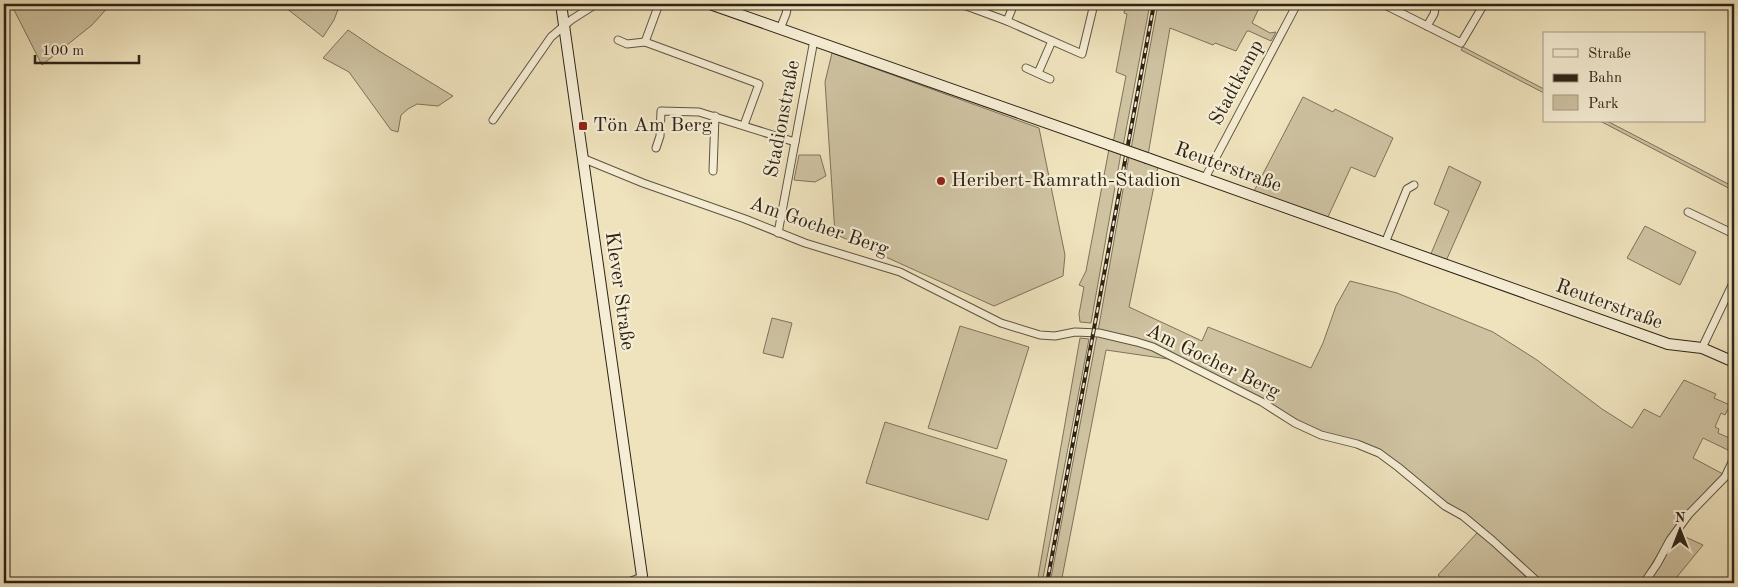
<svg xmlns="http://www.w3.org/2000/svg" width="1738" height="587" font-family="'Old Standard TT',serif">
  <rect width="100%" height="100%" fill="#efe3bd"/>
  <filter id="stains"><feTurbulence type="fractalNoise" baseFrequency=".004" numOctaves="4"/><feColorMatrix values="0 0 0 0 .2 0 0 0 0 .09 0 0 0 0 .02 0 0 0 .5 -.17"/></filter>
  <radialGradient id="worn" r=".72"><stop offset=".6" stop-color="#630" stop-opacity="0"/><stop offset="1" stop-color="#630" stop-opacity=".3"/></radialGradient>
  <g fill="#cec2a1" stroke="#7e725c">
    <polygon points="11,4 111,4 92,25 42,65"/>
    <polygon points="281,4 340,4 334,20 323,37"/>
    <polygon points="1126,4 1150,4 1123,146 1113,143 1126,76 1116,72 1127,14 1124,13"/>
    <polygon points="1158,4 1261,4 1252,23 1270,33 1276,32 1271,41 1249,31 1247,31 1236,51 1215,43 1213,45 1170,28 1148,155 1131,149"/>
    <polygon points="348,30 379,51 453,96 438,106 417,104 408,109 401,115 398,132 391,130 349,72 323,58"/>
    <polygon points="1463,47 1544,89 1544,93 1461,50"/>
    <polygon points="832,53 1039,128 1065,255 1063,276 994,306 835,234 825,82"/>
    <polygon points="1303,97 1333,112 1335,109 1393,138 1375,177 1351,167 1327,219 1253,193"/>
    <polygon points="1600,121 1607,121 1734,187 1734,191"/>
    <polygon points="1109,149 1121,153 1091,323 1080,322 1079,314 1084,287 1079,285 1086,271"/>
    <polygon points="799,155 820,155 826,176 815,182 794,180"/>
    <polygon points="1129,156 1158,167 1129,307 1202,341 1208,327 1311,368 1323,343 1336,306 1350,281 1397,293 1493,332 1537,360 1602,409 1632,428 1644,409 1660,417 1684,380 1716,394 1714,398 1730,405 1725,415 1721,413 1715,427 1719,429 1718,433 1734,440 1734,453 1703,438 1693,458 1723,474 1671,533 1640,583 1542,583 1484,529 1452,507 1379,451 1321,434 1148,343 1098,331"/>
    <polygon points="1449,166 1481,182 1446,261 1430,256 1449,211 1434,204"/>
    <polygon points="1645,226 1696,252 1680,285 1627,258"/>
    <polygon points="772,318 792,323 783,358 763,353"/>
    <polygon points="960,326 1029,347 997,449 928,428"/>
    <polygon points="1097,335 1147,346 1209,376 1168,359 1106,350 1061,583 1050,583"/>
    <polygon points="1080,338 1089,339 1042,583 1037,583"/>
    <polygon points="885,422 1007,460 988,520 866,483"/>
    <polygon points="1477,533 1492,544 1527,578 1522,583 1448,583 1438,575"/>
    <polygon points="1679,534 1703,545 1672,583 1648,583"/>
  </g>
  <g fill="none" stroke-linecap="round" stroke-linejoin="round">
    <g stroke="#5e5340" stroke-width="9">
      <g id="street">
        <polyline points="659,4 645,42 759,84 744,125"/>
        <polyline points="961,4 1007,21 1082,54 1094,4"/>
        <polyline points="1383,4 1461,43 1484,4"/>
        <polyline points="1007,21 1014,4"/>
        <polyline points="1427,26 1434,14 1436,4"/>
        <polyline points="780,29 786,14 788,4"/>
        <polyline points="618,40 627,44 645,42"/>
        <polyline points="1026,68 1050,79"/>
        <polyline points="1038,73 1052,41"/>
        <polyline points="493,120 551,37 571,20 596,4"/>
        <polyline points="656,148 660,136 661,111 699,112 795,142"/>
        <polyline points="582,158 643,183 745,219 805,243 900,272 1001,323 1040,335 1055,336 1075,332 1099,333 1137,342 1153,347 1262,402 1295,423 1321,435 1357,444 1379,453 1398,467 1445,506 1463,516 1493,541 1539,583"/>
        <polyline points="713,171 715,116"/>
        <polyline points="1205,178 1297,4"/>
        <polyline points="1688,212 1734,234"/>
        <polyline points="778,233 814,40"/>
        <polyline points="1385,243 1407,189 1414,185"/>
        <polyline points="1702,348 1734,281"/>
        <polyline points="626,583 642,577"/>
        <polyline points="1644,583 1657,564 1670,540 1689,514 1725,477 1734,458"/>
      </g>
    </g>
    <g stroke="#2e2316" stroke-width="12">
      <g id="secondary">
        <polyline points="561,4 643,583"/>
        <polyline points="710,4 1110,145"/>
        <polyline points="1147,158 1668,344 1702,348 1734,362"/>
      </g>
    </g>
    <use href="#street" stroke="#f5edd4" stroke-width="7"/>
    <use href="#secondary" stroke="#f5edd4" stroke-width="10"/>
    <g stroke="#2e2316" stroke-width="4">
      <polyline id="rail" points="1047,583 1154,4"/>
    </g>
    <use href="#rail" stroke="#f5edd4" stroke-width="2" stroke-dasharray="5.5" stroke-linecap="butt"/>
    <g stroke="#2e2316" stroke-width="12" stroke-linecap="butt">
      <polyline id="secondary-bridge" points="1110,145 1147,158"/>
    </g>
    <use href="#secondary-bridge" stroke="#f5edd4" stroke-width="10"/>
  </g>
  <g fill="#8f2418" stroke="#f5edd4" stroke-width="2">
    <rect x="578" y="121" width="10" height="10" rx="2.5"/>
    <circle cx="941" cy="181" r="5"/>
  </g>
  <g text-anchor="middle" dominant-baseline="central" stroke-width="4.5" stroke-linejoin="round" paint-order="stroke">
    <g font-size="20" fill="#2e2316" stroke="#f5edd4">
      <text transform="translate(1237 83) rotate(-62)">Stadtkamp</text>
      <text transform="translate(783 119) rotate(-79)">Stadionstraße</text>
      <text transform="translate(1228 168) rotate(20)">Reuterstraße</text>
      <text transform="translate(819 227) rotate(19)">Am Gocher Berg</text>
      <text transform="translate(619 291) rotate(82)">Klever Straße</text>
      <text transform="translate(1609 305) rotate(20)">Reuterstraße</text>
      <text transform="translate(1213 362) rotate(26)">Am Gocher Berg</text>
    </g>
    <g font-size="20" fill="#2e2316" stroke="#f5edd4" text-anchor="start">
      <text x="593" y="126">Tön Am Berg</text>
      <text x="951" y="181">Heribert-Ramrath-Stadion</text>
    </g>
  </g>
  <rect width="1738" height="587" fill="none" stroke="#efe3bd" stroke-width="20"/>
  <rect x="5" y="5" width="1728" height="577" fill="none" stroke="#2e2316" stroke-width="2.5"/>
  <rect x="10" y="10" width="1718" height="567" fill="none" stroke="#2e2316"/>
  <rect x="1543" y="32" width="162" height="90" fill="#f5edd4" stroke="#a59c88"/>
  <rect x="1553" y="49" width="25" height="8" fill="#f5edd4" stroke="#a59c88"/>
  <text x="1588" y="58" font-size="15" fill="#2e2316">Straße</text>
  <rect x="1553" y="74" width="25" height="8" fill="#2e2316" stroke="#a59c88"/>
  <text x="1588" y="82" font-size="15" fill="#2e2316">Bahn</text>
  <rect x="1553" y="95" width="25" height="15" fill="#cec2a1" stroke="#a59c88"/>
  <text x="1588" y="108" font-size="15" fill="#2e2316">Park</text>
  <g transform="translate(1680 530)" stroke="#f5edd4" stroke-width="4" paint-order="stroke">
  <path d="M0-4L9 19L0 12L-9 19Z" fill="#2e2316"/>
  <text y="-8" font-size="14" font-weight="bold" text-anchor="middle" fill="#2e2316">N</text>
  </g>
  <path d="M35 55v8h104v-8" fill="none" stroke="#2e2316" stroke-width="2.5"/>
  <text x="42" y="55" font-size="15" fill="#2e2316" stroke="#f5edd4" stroke-width="4" paint-order="stroke">100 m</text>
  <rect width="100%" height="100%" filter="url(#stains)"/>
  <rect width="100%" height="100%" fill="url(#worn)"/>
</svg>
